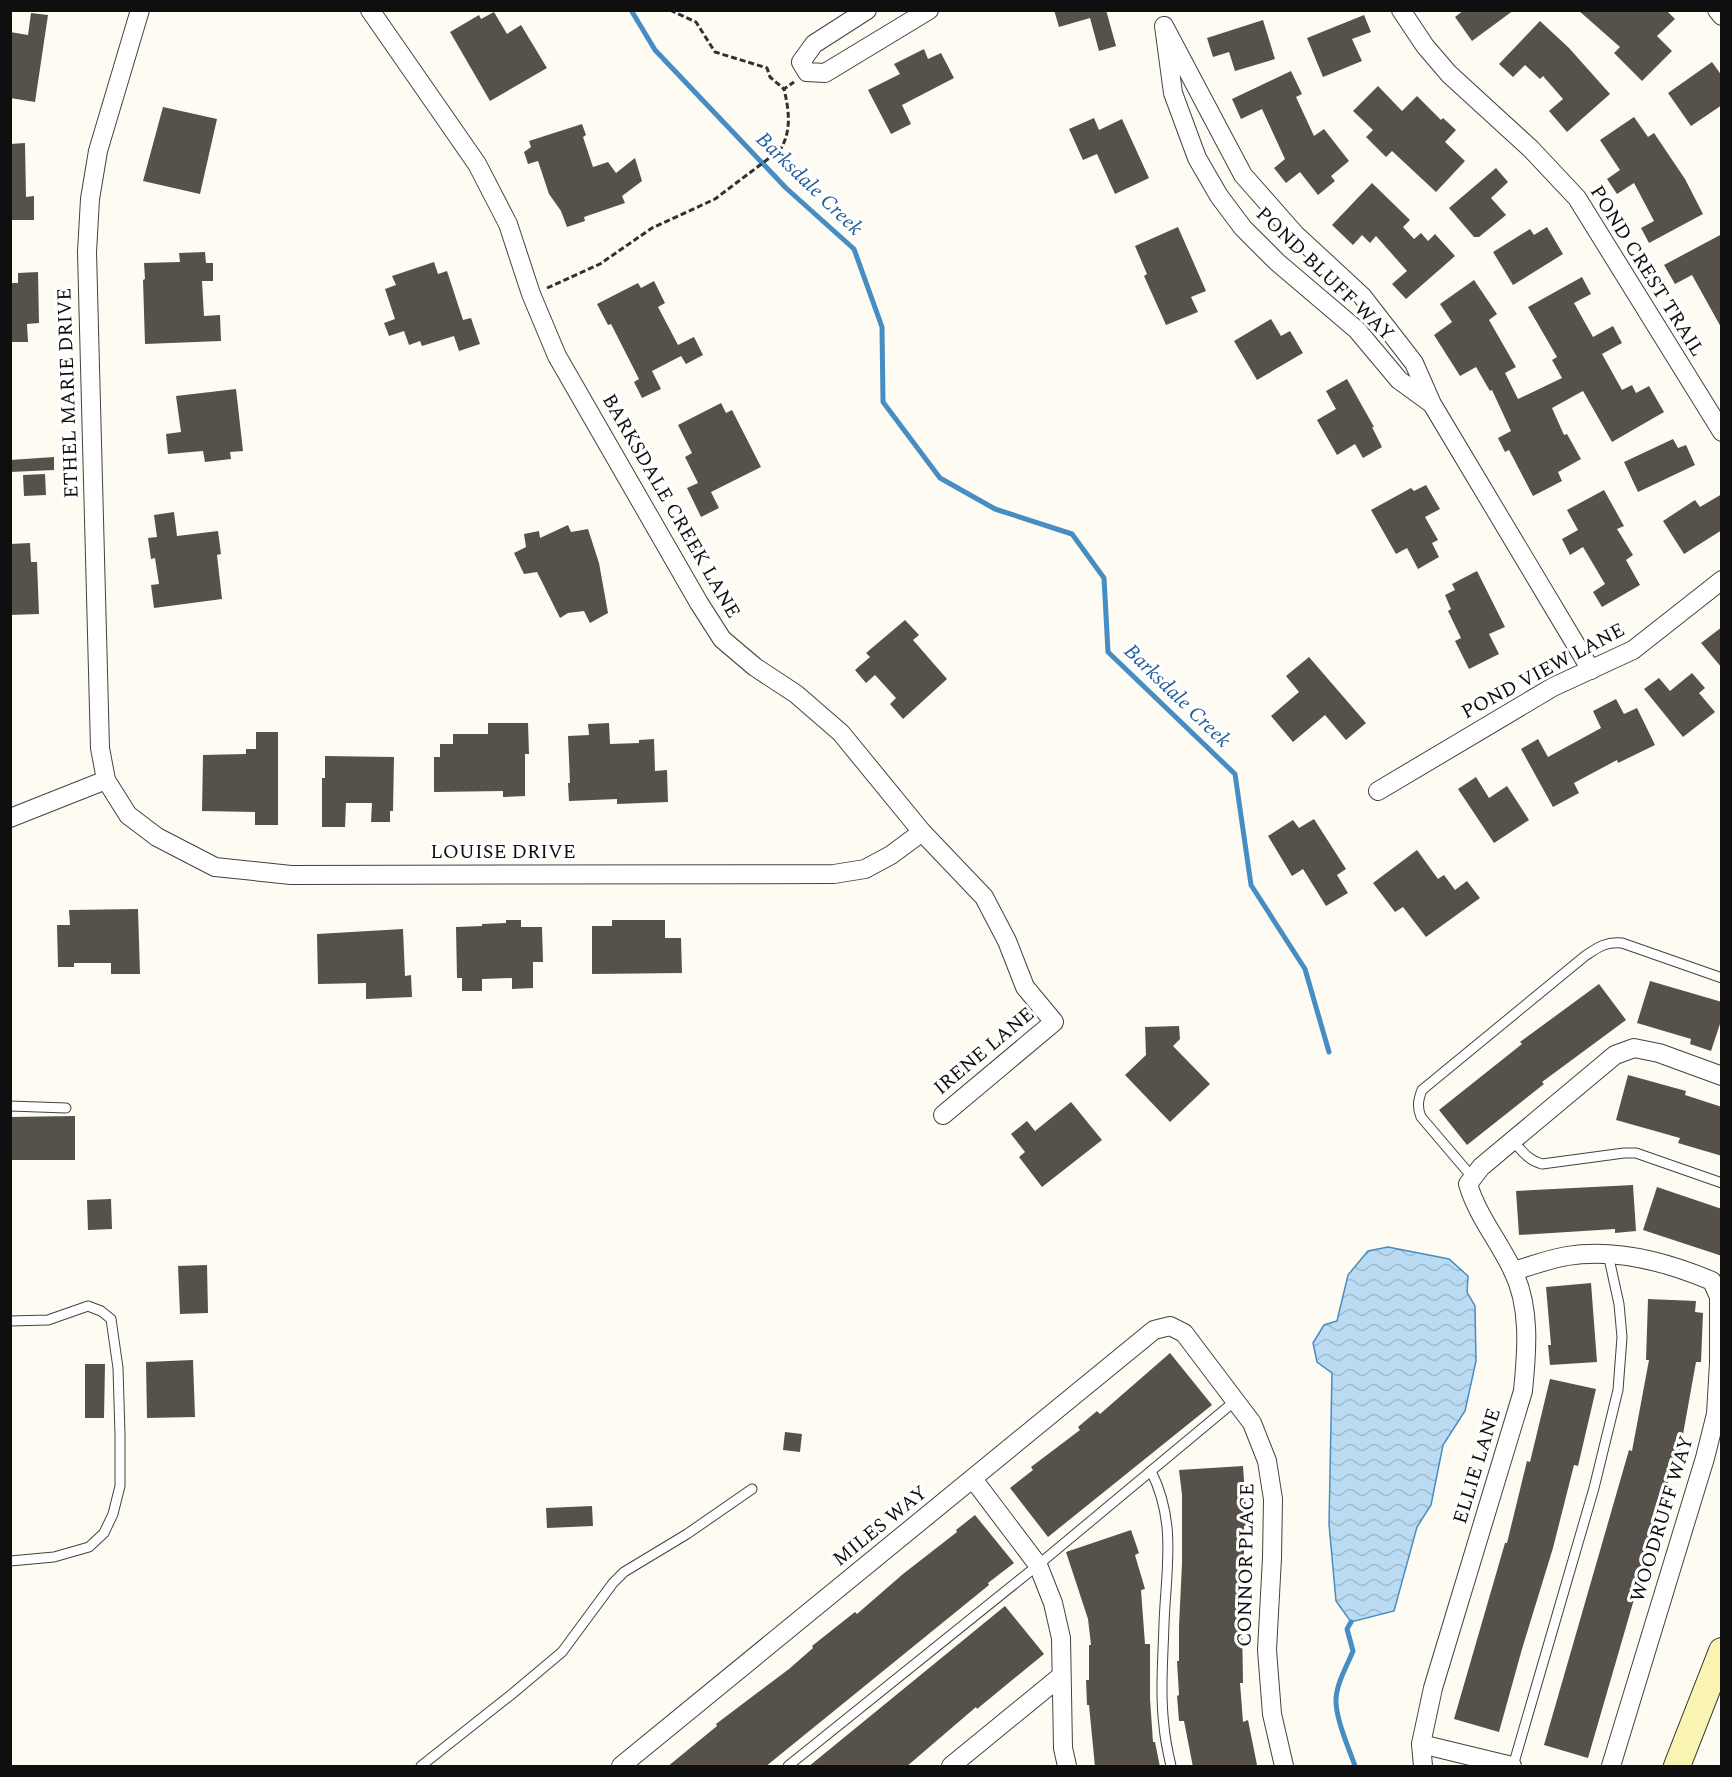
<svg xmlns="http://www.w3.org/2000/svg" width="1732" height="1777" font-family="Spectral,serif">
  <defs>
    <pattern id="water-waves" width="16" height="10" patternUnits="userSpaceOnUse" patternTransform="scale(1.5)"><rect width="16" height="10" fill="#badbf2"/><path d="M0 5q4-4 8 0t8 0" fill="none" stroke="#9fbbce"/></pattern>
  </defs>
  <rect width="100%" height="100%" fill="#fefcf2"/>
  <polygon fill="url(#water-waves)" stroke="#468dc4" stroke-width="1.5" points="1388,1247 1449,1259 1468,1276 1467,1292 1475,1306 1476,1361 1465,1411 1443,1445 1431,1505 1417,1527 1394,1611 1351,1622 1336,1601 1329,1524 1332,1373 1317,1362 1313,1343 1324,1325 1337,1321 1348,1275 1368,1251"/>
  <g fill="none" stroke-linecap="round" stroke-linejoin="round">
    <g stroke="#468dc4" stroke-width="5">
      <polyline points="631,10 655,50 786,188 854,249 882,327 883,402 940,478 995,509 1072,534 1104,578 1108,652 1235,774 1251,885 1305,969 1329,1052"/>
      <path d="M1351 1622 1347 1629 1353 1651C1347 1666 1337 1682 1336 1699 1335 1717 1349 1749 1355 1766"/>
    </g>
  </g>
  <g fill="#57514c">
    <polygon points="1054,10 1106,10 1116,46 1099,51 1090,18 1059,27"/>
    <polygon points="1464,10 1514,10 1472,41 1455,17"/>
    <polygon points="1578,10 1666,10 1675,19 1657,36 1672,51 1642,81 1614,53 1620,47"/>
    <polygon points="494,12 507,34 521,25 547,68 490,101 450,32 479,15 481,19"/>
    <polygon points="31,13 48,15 35,102 10,98 10,32 28,35"/>
    <polygon points="1364,15 1371,32 1352,39 1362,61 1323,77 1307,38"/>
    <polygon points="1263,20 1275,59 1235,71 1229,52 1213,57 1207,38"/>
    <polygon points="1540,21 1569,48 1610,94 1567,132 1549,111 1563,99 1543,76 1540,79 1525,65 1513,77 1499,64"/>
    <polygon points="924,49 928,59 941,53 954,78 902,105 911,124 891,134 868,90 900,74 894,64"/>
    <polygon points="1712,62 1722,76 1722,105 1691,126 1668,93"/>
    <polygon points="1291,71 1302,94 1296,97 1314,136 1324,129 1349,161 1331,176 1335,181 1318,195 1300,172 1286,183 1274,168 1285,159 1262,109 1241,119 1232,99"/>
    <polygon points="1378,86 1402,111 1417,96 1441,120 1443,118 1456,130 1445,142 1465,161 1436,192 1392,151 1386,157 1366,137 1373,130 1353,111"/>
    <polygon points="163,107 217,119 200,194 143,181"/>
    <polygon points="1634,117 1648,137 1654,133 1685,179 1703,214 1649,243 1641,228 1654,221 1634,183 1617,194 1607,179 1620,170 1600,140"/>
    <polygon points="1094,118 1099,130 1122,119 1149,178 1115,194 1097,154 1083,160 1069,129"/>
    <polygon points="582,124 586,135 583,137 593,167 608,162 616,173 635,158 642,181 622,196 625,203 584,217 585,221 567,227 561,211 549,194 538,161 528,164 524,152 531,147 529,141"/>
    <polygon points="25,143 26,197 34,196 34,220 10,220 10,144"/>
    <polygon points="1496,168 1508,182 1491,198 1506,215 1479,237 1474,237 1449,208"/>
    <polygon points="1372,183 1410,220 1403,227 1414,239 1421,233 1428,241 1435,234 1455,256 1406,299 1392,284 1407,271 1376,236 1370,243 1362,235 1353,245 1332,225"/>
    <polygon points="1178,227 1206,291 1191,297 1198,312 1166,325 1144,276 1147,274 1135,246"/>
    <polygon points="1547,227 1563,254 1513,285 1493,252 1530,229 1534,235"/>
    <polygon points="1722,234 1722,329 1692,275 1675,284 1664,265"/>
    <polygon points="205,252 206,263 213,263 213,281 202,281 204,316 220,315 221,341 145,344 143,280 145,279 144,263 180,262 179,253"/>
    <polygon points="434,262 438,274 447,271 463,320 471,318 480,344 459,351 454,336 422,346 420,341 409,345 404,331 389,336 384,323 395,319 385,289 396,285 392,276"/>
    <polygon points="38,272 39,323 27,324 28,342 10,342 10,283 18,283 18,273"/>
    <polygon points="1582,277 1591,294 1574,303 1593,337 1613,326 1622,343 1602,354 1622,390 1632,385 1636,393 1649,386 1664,412 1612,442 1583,391 1552,408 1564,435 1567,434 1581,459 1558,472 1562,481 1533,496 1509,450 1505,452 1498,438 1511,431 1492,390 1490,391 1476,367 1460,376 1434,335 1452,322 1440,304 1474,280 1497,314 1489,320 1516,367 1505,373 1518,399 1562,378 1552,360 1557,357 1528,307"/>
    <polygon points="654,281 665,303 658,307 678,345 694,337 703,355 686,364 681,356 652,371 661,389 642,398 634,382 639,379 611,324 608,325 597,304 638,283 641,288"/>
    <polygon points="1271,319 1281,336 1290,331 1303,353 1257,380 1234,341"/>
    <polygon points="1347,379 1374,427 1372,427 1382,447 1363,458 1355,444 1337,455 1317,420 1336,409 1326,391"/>
    <polygon points="236,389 243,451 230,452 231,459 205,462 203,451 168,454 166,434 181,432 176,396"/>
    <polygon points="721,403 726,413 732,410 761,467 711,492 719,508 701,517 687,488 698,483 685,457 692,453 678,425"/>
    <polygon points="1673,439 1678,448 1686,445 1695,465 1638,492 1624,462"/>
    <polygon points="54,457 54,470 10,472 10,460"/>
    <polygon points="45,474 46,495 24,496 23,475"/>
    <polygon points="1426,485 1440,509 1425,517 1438,540 1432,543 1439,557 1418,569 1407,548 1396,554 1371,510 1411,488 1414,491"/>
    <polygon points="1604,490 1624,526 1617,529 1633,555 1626,560 1640,585 1602,607 1593,592 1605,584 1583,547 1570,555 1562,539 1578,530 1567,510"/>
    <polygon points="1722,494 1722,530 1684,554 1663,521 1695,500 1700,507"/>
    <polygon points="174,512 177,536 218,531 221,554 217,555 222,599 154,608 151,585 159,584 155,558 151,559 148,538 157,537 154,515"/>
    <polygon points="568,525 571,532 588,529 599,563 608,613 590,623 584,611 568,613 560,618 537,572 524,574 514,553 526,547 524,534 539,531 540,538"/>
    <polygon points="30,543 31,562 37,562 39,614 10,615 10,544"/>
    <polygon points="1477,571 1505,627 1489,634 1499,654 1469,669 1455,641 1461,638 1448,611 1451,609 1445,595 1455,590 1452,584"/>
    <polygon points="905,620 919,635 913,640 947,679 903,719 890,704 896,698 875,675 866,683 855,670 870,657 866,653"/>
    <polygon points="1722,627 1722,668 1701,643"/>
    <polygon points="1309,657 1366,723 1346,740 1325,715 1293,742 1271,716 1299,692 1286,676"/>
    <polygon points="1692,673 1705,688 1699,693 1715,712 1683,737 1644,689 1659,678 1670,691"/>
    <polygon points="1616,699 1624,714 1637,708 1655,745 1618,763 1617,760 1574,783 1579,793 1553,807 1521,749 1538,739 1548,757 1601,728 1593,711"/>
    <polygon points="488,723 528,723 529,754 525,754 525,796 503,797 503,791 434,792 434,757 440,757 440,744 453,744 453,734 488,734"/>
    <polygon points="609,723 610,744 639,743 639,740 654,739 655,771 667,770 668,802 617,804 617,799 569,801 568,783 570,783 568,736 589,735 588,724"/>
    <polygon points="256,732 278,732 278,825 255,825 255,812 202,811 203,755 246,754 246,749 256,749"/>
    <polygon points="325,756 394,757 393,811 390,811 390,822 371,822 372,803 346,803 345,827 322,827 322,778 325,778"/>
    <polygon points="1476,777 1489,798 1507,786 1529,820 1494,843 1458,789"/>
    <polygon points="1314,819 1346,869 1337,875 1348,893 1326,906 1303,869 1292,876 1268,836 1293,820 1299,828"/>
    <polygon points="1417,850 1438,879 1444,875 1455,890 1467,881 1480,898 1426,937 1403,907 1395,912 1373,883"/>
    <polygon points="138,909 140,974 111,974 111,963 74,963 74,967 58,967 57,925 70,925 69,910"/>
    <polygon points="506,920 521,920 521,927 542,927 543,962 533,962 533,988 512,989 512,978 482,979 482,991 462,991 462,978 457,978 456,927 482,926 482,924 506,923"/>
    <polygon points="612,920 665,920 665,938 681,938 682,973 592,974 592,926 612,926"/>
    <polygon points="403,929 405,976 411,975 412,997 366,999 366,983 318,984 317,934"/>
    <polygon points="1650,981 1722,1002 1722,1018 1711,1051 1690,1044 1691,1039 1637,1023"/>
    <polygon points="1599,984 1626,1020 1542,1082 1544,1084 1467,1145 1439,1110 1522,1044 1520,1042"/>
    <polygon points="1179,1026 1180,1039 1173,1046 1210,1084 1170,1122 1125,1075 1146,1055 1145,1027"/>
    <polygon points="1628,1075 1686,1091 1685,1095 1722,1107 1722,1156 1678,1143 1680,1138 1616,1120"/>
    <polygon points="1071,1102 1102,1140 1042,1187 1019,1157 1025,1152 1011,1134 1027,1121 1035,1131"/>
    <polygon points="75,1116 75,1160 10,1160 10,1117"/>
    <polygon points="1633,1185 1636,1231 1615,1233 1615,1229 1519,1235 1516,1191"/>
    <polygon points="1657,1187 1722,1209 1722,1256 1643,1230"/>
    <polygon points="111,1199 112,1229 88,1230 87,1200"/>
    <polygon points="207,1265 208,1313 180,1314 178,1266"/>
    <polygon points="1591,1283 1597,1362 1550,1365 1548,1345 1551,1345 1546,1287"/>
    <polygon points="1648,1299 1696,1301 1695,1312 1703,1313 1701,1362 1696,1362 1680,1451 1677,1451 1588,1758 1544,1745 1629,1450 1632,1451 1649,1360 1646,1360"/>
    <polygon points="1170,1353 1212,1405 1048,1537 1010,1488 1033,1470 1031,1467 1080,1430 1078,1427 1097,1411 1100,1414"/>
    <polygon points="193,1360 195,1417 147,1418 146,1362"/>
    <polygon points="85,1364 105,1364 104,1418 85,1418"/>
    <polygon points="1550,1379 1596,1389 1578,1466 1574,1465 1553,1548 1522,1649 1499,1732 1454,1719 1505,1543 1507,1543 1527,1461 1530,1462"/>
    <polygon points="785,1432 802,1434 800,1452 783,1450"/>
    <polygon points="1243,1466 1247,1525 1244,1526 1244,1558 1241,1558 1243,1683 1240,1683 1243,1722 1248,1720 1257,1765 1249,1767 1193,1767 1184,1721 1179,1721 1177,1696 1179,1695 1177,1661 1179,1661 1179,1626 1182,1563 1182,1495 1179,1470"/>
    <polygon points="592,1506 593,1526 547,1528 546,1508"/>
    <polygon points="975,1515 1014,1563 988,1583 989,1585 765,1767 667,1767 717,1726 716,1724 789,1669 813,1648 812,1646 855,1612 857,1614 903,1574 957,1532 956,1530"/>
    <polygon points="1131,1530 1139,1553 1135,1555 1145,1589 1141,1590 1145,1644 1150,1644 1150,1699 1153,1742 1155,1742 1160,1767 1095,1767 1089,1705 1087,1705 1086,1680 1089,1680 1089,1645 1091,1645 1088,1619 1066,1552"/>
    <polygon points="1005,1606 1044,1654 977,1709 976,1707 906,1767 808,1767"/>
  </g>
  <g fill="none" stroke-linecap="round" stroke-linejoin="round">
    <g stroke="#424242" stroke-width="11">
      <g id="service">
        <polyline points="10,1106 66,1108"/>
        <path d="M1513 1141C1522 1151 1529 1161 1542 1164L1624 1153H1636L1722 1183"/>
        <path d="M1473 1178 1421 1117C1417 1107 1418 1100 1422 1090L1585 956C1597 948 1606 941 1622 943L1722 978"/>
        <polyline points="10,1321 48,1320 88,1306 101,1311 111,1319 118,1368 120,1435 120,1486 113,1514 104,1533 89,1547 54,1557 10,1561"/>
        <path d="M1151 1471C1177 1523 1166 1569 1164 1624 1163 1658 1160 1693 1164 1726 1165 1739 1168 1753 1171 1766"/>
        <polyline points="421,1766 512,1694 562,1652 613,1583 624,1572 687,1534 752,1489"/>
        <polyline points="788,1766 1038,1565 1235,1401"/>
        <polyline points="1513,1766 1594,1488 1618,1390 1622,1337 1619,1304 1608,1254"/>
      </g>
    </g>
    <g stroke="#424242" stroke-width="20">
      <g id="minor">
        <polyline points="140,10 98,151 90,199 87,252 100,748 106,780 128,815 157,837 215,867 291,875 834,874 865,869 891,855 922,832"/>
        <polyline points="370,10 477,164 508,224 531,294 557,356 699,603 722,639 755,667 796,694 841,733 922,832 984,897 1007,941 1025,987 1054,1022 943,1115"/>
        <polyline points="867,10 814,44 801,62 807,72 825,73 929,10"/>
        <polyline points="1401,10 1425,46 1449,74 1531,149 1577,198 1722,432"/>
        <polyline points="1717,10 1722,16"/>
        <polyline points="1432,404 1399,380 1357,330 1277,262 1243,228 1219,196 1197,158 1173,93 1164,26 1243,175 1295,234 1362,296 1414,363 1432,404 1591,670"/>
        <polyline points="1378,791 1553,687 1633,650 1722,580"/>
        <polyline points="10,818 106,780"/>
        <path d="M1513 1271C1531 1266 1549 1259 1567 1256 1616 1248 1667 1262 1712 1281L1719 1297V1363L1716 1414 1705 1458 1611 1766"/>
        <polyline points="973,1479 1038,1565 1053,1603 1061,1638 1063,1748 1067,1766"/>
        <polyline points="1421,1744 1512,1766"/>
        <polyline points="621,1766 1154,1330 1170,1326 1184,1333 1252,1423 1267,1461 1273,1499 1272,1558 1267,1650 1272,1714 1284,1766"/>
        <polyline points="951,1766 1061,1676"/>
        <path d="M1423 1766 1421 1744 1433 1688 1523 1391C1527 1351 1531 1306 1512 1269 1498 1240 1477 1215 1468 1184L1481 1167 1615 1055 1634 1048 1659 1053 1722 1076"/>
      </g>
    </g>
    <g stroke="#313131" stroke-width="28">
      <polyline id="secondary" points="1677,1766 1722,1651"/>
    </g>
    <g stroke="#313131" stroke-width="3" stroke-dasharray="6 3" stroke-linecap="butt">
      <polyline points="670,10 696,22 715,52 767,68 770,77 784,89"/>
      <path d="M547 288 600 264 652 228 715 199 780 150C792 131 789 110 784 89L794 82"/>
    </g>
    <use href="#service" stroke="#fff" stroke-width="9"/>
    <use href="#minor" stroke="#fff" stroke-width="18"/>
    <use href="#secondary" stroke="#f9f4b2" stroke-width="26"/>
  </g>
  <g text-anchor="middle" dominant-baseline="central" stroke-width="6" stroke-linejoin="round" paint-order="stroke">
    <g font-size="20" fill="#0f0f0f" stroke="#fff">
      <text transform="translate(1647 271) rotate(58)">POND CREST TRAIL</text>
      <text transform="translate(1325 274) rotate(44)">POND BLUFF WAY</text>
      <text transform="translate(68 393) rotate(-92)">ETHEL MARIE DRIVE</text>
      <text transform="translate(671 506) rotate(60)">BARKSDALE CREEK LANE</text>
      <text transform="translate(1543 671) rotate(-28)">POND VIEW LANE</text>
      <text x="503" y="852">LOUISE DRIVE</text>
      <text transform="translate(984 1051) rotate(-40)">IRENE LANE</text>
      <text transform="translate(1477 1466) rotate(-73)">ELLIE LANE</text>
      <text transform="translate(1662 1519) rotate(-73)">WOODRUFF WAY</text>
      <text transform="translate(880 1526) rotate(-39)">MILES WAY</text>
      <text transform="translate(1246 1565) rotate(-89)">CONNOR PLACE</text>
    </g>
    <g font-size="21" font-style="italic" fill="#216098" stroke="#fff">
      <text transform="translate(809 184) rotate(44)">Barksdale Creek</text>
      <text transform="translate(1177 696) rotate(44)">Barksdale Creek</text>
    </g>
  </g>
  <rect width="1732" height="1777" fill="none" stroke="#0f0f0f" stroke-width="24"/>
</svg>
